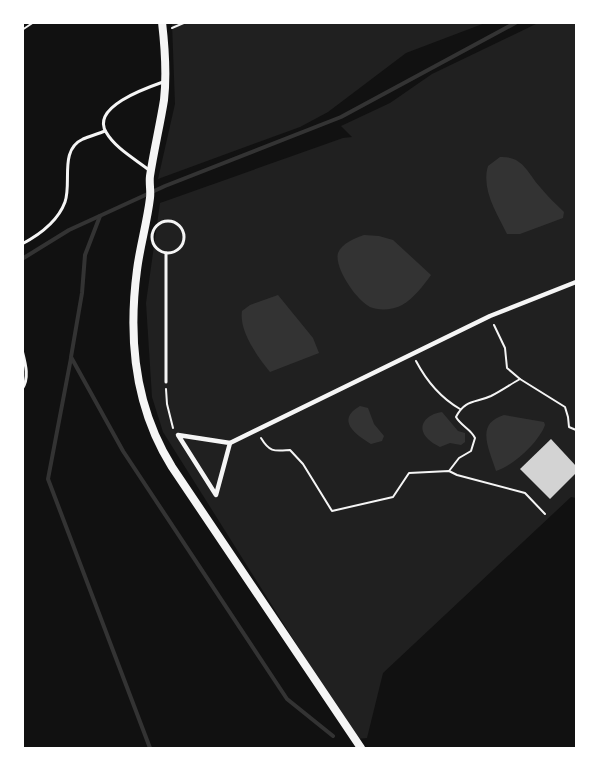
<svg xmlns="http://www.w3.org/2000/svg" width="599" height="771" font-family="'Archivo Narrow',sans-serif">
  <rect width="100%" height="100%" fill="#111"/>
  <g fill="#202020">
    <polygon points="172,23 485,23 406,53 328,112 300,127 158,179 175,104"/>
    <polygon points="538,23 576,23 576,498 571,497 383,673 367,738 356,739 163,432 152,397 146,303 160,203 343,138 352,137 341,126 390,103 432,74"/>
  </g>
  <g fill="#333">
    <path d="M500 157C523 156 527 172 540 187 547 196 556 204 564 212L563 218 520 234H507C497 213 481 190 488 166Z"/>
    <path d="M364 235 379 236 393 240 431 275C423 286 414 298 402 305 393 310 379 311 370 307 357 301 334 268 338 253 342 243 355 238 364 235Z"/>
    <path d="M278 295 313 338 319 353 270 372C258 357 239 332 242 311L250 305Z"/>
    <path d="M360 406 368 408 374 424 384 436 382 441 371 444C356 435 335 420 360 406Z"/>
    <path d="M442 412 458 431 465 433V442L461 445 450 443 440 447C436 445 431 442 428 439 415 426 427 414 442 412Z"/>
    <path d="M504 415 544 422 545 425C539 442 513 466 496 471 490 450 474 424 504 415Z"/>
  </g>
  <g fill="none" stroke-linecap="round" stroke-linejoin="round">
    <g stroke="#333" stroke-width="4">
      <polyline points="100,216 85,255 82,293 71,357 123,451 287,699 333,736"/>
      <polyline points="22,259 69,230 165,186 341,117 517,22"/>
      <polyline points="71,358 48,479 150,748"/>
    </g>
  </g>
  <polygon fill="#d3d3d3" points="551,439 576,466 576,473 550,499 520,469"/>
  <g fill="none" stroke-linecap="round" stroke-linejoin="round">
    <g stroke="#f5f5f5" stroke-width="2">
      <polyline points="172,28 186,22"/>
      <polyline points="22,30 34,22"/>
      <polyline points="494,325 505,348 507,368 520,379 565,407 568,417 569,427 576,430"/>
      <path d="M416 361C426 380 441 398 460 409"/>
      <polyline points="166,389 167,404 173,428"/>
      <path d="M261 438C270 453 275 451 290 450L303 464 332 511 393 497 409 473 449 471 457 475 525 493 545 514"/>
      <path d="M449 471 459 458 471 451 475 438C471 429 461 426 456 417 465 399 476 403 491 396 501 391 511 384 520 379"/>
    </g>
    <g stroke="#f5f5f5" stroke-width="3">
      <path d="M149 170C135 159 115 148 106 132 91 107 146 88 163 82"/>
      <circle cx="168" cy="237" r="16"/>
      <path d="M22 244C39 235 58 221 65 202 72 182 59 150 83 139 90 136 98 134 105 131"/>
      <path d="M22 350C25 362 30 378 22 389"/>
      <polyline points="166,382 166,253"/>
    </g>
    <g stroke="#f5f5f5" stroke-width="4.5">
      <polygon points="178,435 230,443 216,495"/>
      <polyline points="230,443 490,316 576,282"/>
    </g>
    <path stroke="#f5f5f5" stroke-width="8" d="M162 22C165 48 167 74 164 100 160 125 154 150 150 176 149 183 151 191 150 198 147 223 140 246 137 270 128 338 135 408 172 467L361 748"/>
  </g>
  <rect width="599" height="771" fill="none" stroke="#ffffff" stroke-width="48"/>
</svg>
